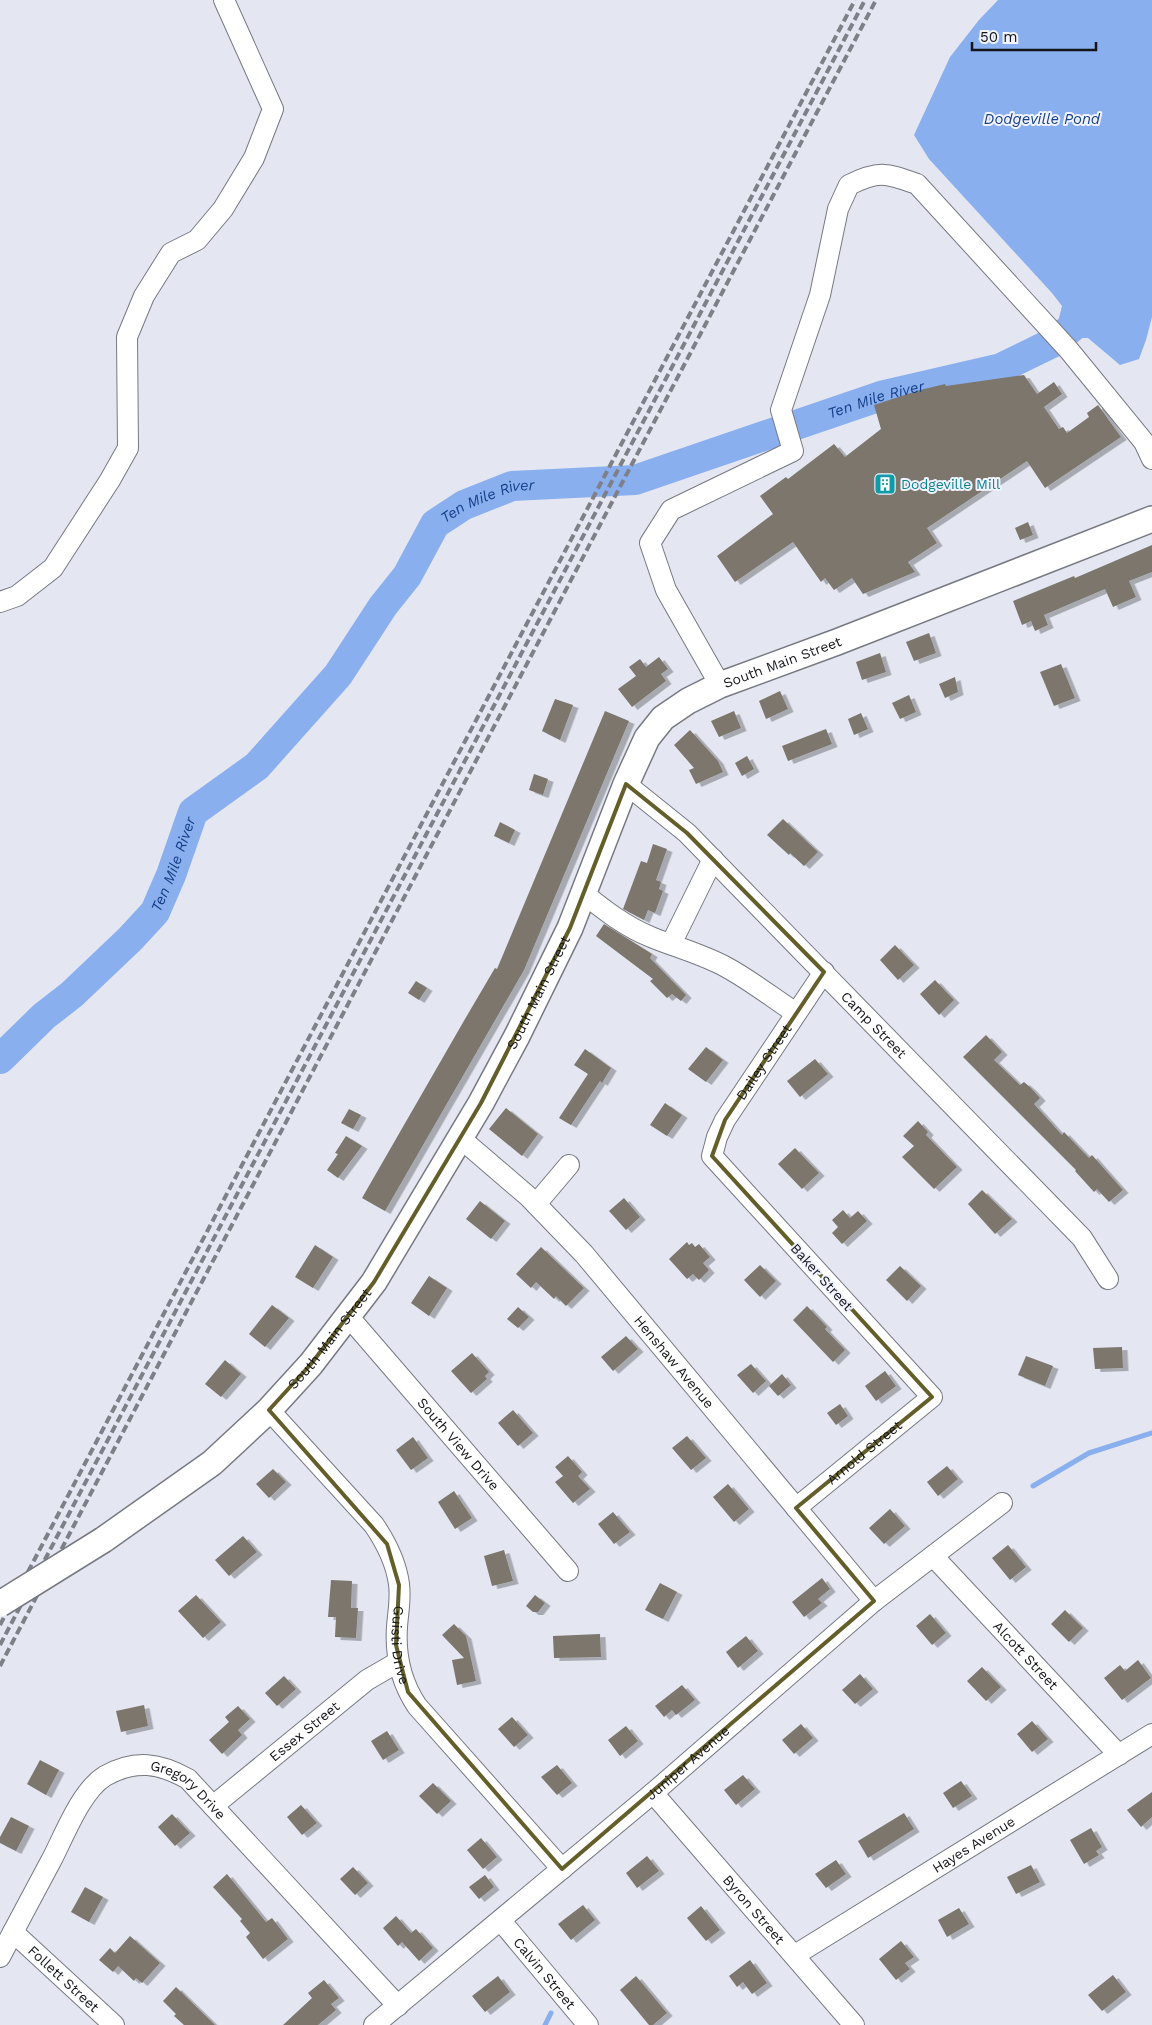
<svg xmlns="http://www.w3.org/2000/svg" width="1152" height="2025" font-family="'Work Sans',sans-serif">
  <defs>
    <filter id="shadow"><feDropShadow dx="5.5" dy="3" stdDeviation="0" flood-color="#0004"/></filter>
  </defs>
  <rect width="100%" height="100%" fill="#e4e6f1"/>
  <polygon fill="#89afee" points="998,0 1152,0 1152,317 1146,340 1139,359 1120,365 1088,338 1078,338 1059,350 1044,331 1058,322 1062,306 1052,293 929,159 914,135 950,57 979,20"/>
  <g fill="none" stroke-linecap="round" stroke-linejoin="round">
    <g stroke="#89afee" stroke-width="5">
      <polyline points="1033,1486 1089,1453 1152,1433"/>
      <polyline points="545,2025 551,2013"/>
    </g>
    <path stroke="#89afee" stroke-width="30" id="s1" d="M0 1059 44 1016 71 995 131 938 155 912 171 875 193 812 257 766 338 675 383 606 407 576 435 524 464 505 512 486 635 480 884 395 1001 368 1054 342 1082 319"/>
  </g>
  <g fill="#7b766d" filter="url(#shadow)">
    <polygon points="1024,375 1037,394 1054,382 1062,394 1044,407 1059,429 1063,427 1067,433 1089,417 1087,413 1098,405 1121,437 1045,488 1027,461 927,528 937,543 908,562 915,572 863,594 852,578 834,590 825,578 821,582 793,542 735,582 717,556 773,514 760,496 786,477 788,479 834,444 845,457 881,429 874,405 920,390 945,384 946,386"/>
    <polygon points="1028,522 1033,535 1020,540 1015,528"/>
    <polygon points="1152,545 1152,572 1129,581 1136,597 1113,607 1105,589 1044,615 1048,625 1035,631 1031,621 1022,625 1013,601 1074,576 1075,578"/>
    <polygon points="929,633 936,653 914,661 906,642"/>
    <polygon points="880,653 886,672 862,680 856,662"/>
    <polygon points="659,657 668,669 661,674 666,681 632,707 618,689 636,676 629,667 640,659 646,667"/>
    <polygon points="1061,664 1075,698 1054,706 1040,672"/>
    <polygon points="955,677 958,692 945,698 939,684"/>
    <polygon points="780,691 788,709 766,719 759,701"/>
    <polygon points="909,695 916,712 900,719 892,703"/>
    <polygon points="555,699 573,705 560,740 542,731"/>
    <polygon points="605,711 629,721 524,970 385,1211 362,1198 465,1019 495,968 497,969"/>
    <polygon points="734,711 741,728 719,737 711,721"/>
    <polygon points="861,713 868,729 854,735 848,719"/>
    <polygon points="826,729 832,744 788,761 782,746"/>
    <polygon points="690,730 718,761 723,772 696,784 689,770 694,768 674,745"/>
    <polygon points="747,756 754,769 742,776 735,763"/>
    <polygon points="534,774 548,779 543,795 529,790"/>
    <polygon points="783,819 818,852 804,866 790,853 789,855 767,835"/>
    <polygon points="500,822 515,830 509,843 494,836"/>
    <polygon points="653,844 667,849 656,880 661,882 659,889 663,891 655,913 648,910 644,920 623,909 641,861 647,863"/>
    <polygon points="604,924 652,954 650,958 686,995 681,1001 672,994 667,998 650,981 653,979 596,936"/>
    <polygon points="895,945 914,965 898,980 880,960"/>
    <polygon points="935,980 954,1000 939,1015 920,994"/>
    <polygon points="416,981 427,988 419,1000 408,993"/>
    <polygon points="986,1035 1002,1052 994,1060 1020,1085 1024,1082 1031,1088 1040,1098 1034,1104 1062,1135 1064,1132 1089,1158 1092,1155 1123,1190 1109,1202 1097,1189 1094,1192 1075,1171 1076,1170 963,1057"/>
    <polygon points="706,1047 723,1060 706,1082 688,1069"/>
    <polygon points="585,1049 611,1068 602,1083 600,1081 571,1125 559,1118 588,1074 574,1065"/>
    <polygon points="815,1059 828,1074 800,1097 787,1081"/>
    <polygon points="665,1103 682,1115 667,1136 650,1125"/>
    <polygon points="506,1108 538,1134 522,1156 489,1129"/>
    <polygon points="349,1109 361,1115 353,1129 341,1123"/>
    <polygon points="918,1121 928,1132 926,1135 957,1167 934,1189 902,1157 914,1146 903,1136"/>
    <polygon points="346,1136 362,1146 338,1178 327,1170 338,1154 335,1153"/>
    <polygon points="795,1148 819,1173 802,1189 778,1164"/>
    <polygon points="982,1190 1012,1219 995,1234 968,1204"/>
    <polygon points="624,1198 640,1217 626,1230 609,1211"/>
    <polygon points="480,1201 505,1221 491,1239 466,1219"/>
    <polygon points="843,1210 850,1218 858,1211 867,1221 842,1244 832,1233 838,1227 832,1220"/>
    <polygon points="687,1242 689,1245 692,1243 695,1247 699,1244 710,1257 703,1263 709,1270 699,1280 693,1274 687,1279 669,1259"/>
    <polygon points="315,1245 333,1257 313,1288 295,1277"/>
    <polygon points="541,1247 584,1288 566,1306 556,1296 554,1299 536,1282 531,1288 516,1274"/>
    <polygon points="760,1265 776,1281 760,1297 744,1280"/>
    <polygon points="900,1266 921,1286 907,1301 886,1280"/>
    <polygon points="429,1276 447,1288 429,1316 411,1303"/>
    <polygon points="272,1305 289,1318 265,1347 249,1334"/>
    <polygon points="807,1306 827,1327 825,1329 845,1350 833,1362 793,1320"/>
    <polygon points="518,1307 529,1317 518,1328 507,1319"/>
    <polygon points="626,1336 638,1349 613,1371 601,1357"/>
    <polygon points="1122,1347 1123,1368 1095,1369 1093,1348"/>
    <polygon points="472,1353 489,1372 485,1376 487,1379 471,1393 451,1371"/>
    <polygon points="1026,1356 1053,1366 1045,1386 1018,1375"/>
    <polygon points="225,1360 241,1374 221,1397 205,1384"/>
    <polygon points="751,1364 766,1381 753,1393 737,1375"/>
    <polygon points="885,1371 896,1386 876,1401 865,1386"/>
    <polygon points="782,1374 791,1385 778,1396 769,1386"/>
    <polygon points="840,1404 848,1416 836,1425 827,1413"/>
    <polygon points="513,1410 533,1433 518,1446 498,1423"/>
    <polygon points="687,1436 706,1458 691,1470 672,1448"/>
    <polygon points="413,1437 428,1458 411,1470 396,1450"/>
    <polygon points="568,1456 582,1472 578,1476 590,1489 573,1503 555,1482 563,1476 555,1467"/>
    <polygon points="947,1466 958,1479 938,1496 927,1482"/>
    <polygon points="273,1469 286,1482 269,1498 256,1484"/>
    <polygon points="728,1484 749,1509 734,1522 713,1497"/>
    <polygon points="454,1491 472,1518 455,1529 438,1502"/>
    <polygon points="890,1509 905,1526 884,1544 869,1528"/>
    <polygon points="613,1512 630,1532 614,1544 598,1524"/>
    <polygon points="243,1536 257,1552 229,1576 215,1560"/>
    <polygon points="1008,1545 1026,1567 1010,1580 992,1558"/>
    <polygon points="504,1550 513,1581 492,1586 484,1556"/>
    <polygon points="822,1578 830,1589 818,1599 822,1603 804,1617 792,1602"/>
    <polygon points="331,1580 352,1581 351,1608 358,1608 356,1638 335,1637 336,1617 328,1617"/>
    <polygon points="660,1583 677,1592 663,1619 645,1610"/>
    <polygon points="196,1595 221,1622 203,1638 178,1611"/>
    <polygon points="535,1595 545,1603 538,1612 533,1612 526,1606"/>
    <polygon points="1065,1610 1083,1628 1069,1642 1051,1624"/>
    <polygon points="930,1614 946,1633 932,1645 916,1626"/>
    <polygon points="454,1624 466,1636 476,1681 457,1685 452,1660 464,1658 442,1635"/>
    <polygon points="600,1634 601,1657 554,1658 553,1636"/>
    <polygon points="746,1636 758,1651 738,1668 726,1652"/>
    <polygon points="1138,1660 1151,1678 1122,1700 1104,1678 1120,1665 1125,1671"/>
    <polygon points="982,1667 1001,1687 986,1701 967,1681"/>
    <polygon points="860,1674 873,1689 855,1704 842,1690"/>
    <polygon points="284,1676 296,1689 277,1706 265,1693"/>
    <polygon points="682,1685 695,1700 676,1715 672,1710 664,1717 655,1706"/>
    <polygon points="144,1705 148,1726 121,1732 116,1711"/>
    <polygon points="238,1706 250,1719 238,1730 242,1735 222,1754 209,1740 229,1722 225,1717"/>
    <polygon points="512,1717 528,1735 514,1747 498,1729"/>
    <polygon points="1032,1721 1048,1739 1032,1752 1017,1734"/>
    <polygon points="801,1724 813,1738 794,1754 782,1740"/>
    <polygon points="626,1726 638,1741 620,1756 608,1740"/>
    <polygon points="387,1731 399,1750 383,1760 371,1741"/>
    <polygon points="40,1760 59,1770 46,1795 27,1784"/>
    <polygon points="557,1765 572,1783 557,1795 541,1777"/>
    <polygon points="743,1775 755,1789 736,1805 724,1790"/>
    <polygon points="961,1781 972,1796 953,1808 943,1793"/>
    <polygon points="433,1783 451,1801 437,1814 419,1796"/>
    <polygon points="1152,1792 1152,1817 1141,1827 1127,1810"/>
    <polygon points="301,1805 317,1823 302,1835 287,1817"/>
    <polygon points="904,1813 914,1829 868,1858 858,1841"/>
    <polygon points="172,1814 190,1833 175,1846 158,1827"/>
    <polygon points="11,1817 29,1826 16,1851 0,1843 0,1837"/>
    <polygon points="1091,1828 1102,1847 1096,1851 1099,1855 1084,1864 1070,1840"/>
    <polygon points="481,1838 497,1857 483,1869 467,1850"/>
    <polygon points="647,1856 659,1871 637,1888 626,1873"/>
    <polygon points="836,1860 846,1874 826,1888 815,1874"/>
    <polygon points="1031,1865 1040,1882 1016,1894 1007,1877"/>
    <polygon points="353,1867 368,1883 355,1895 340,1879"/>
    <polygon points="227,1874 266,1922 272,1918 288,1939 263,1959 246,1937 250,1933 240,1921 242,1919 213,1887"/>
    <polygon points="485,1875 494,1887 479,1899 469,1887"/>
    <polygon points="85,1887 103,1897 89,1922 71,1912"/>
    <polygon points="583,1905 595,1920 571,1940 558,1924"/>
    <polygon points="701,1906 720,1930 706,1941 687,1918"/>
    <polygon points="959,1908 969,1924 947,1937 938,1920"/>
    <polygon points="396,1916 411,1933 416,1929 433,1948 419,1961 402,1942 398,1946 383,1928"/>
    <polygon points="130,1936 160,1963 142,1983 136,1978 134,1981 118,1966 113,1972 99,1960 110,1948 115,1953"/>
    <polygon points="901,1941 914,1957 905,1963 910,1969 896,1980 879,1959"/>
    <polygon points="750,1960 767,1983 752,1994 743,1982 737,1987 729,1976"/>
    <polygon points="1113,1975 1126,1992 1102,2011 1088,1995"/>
    <polygon points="498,1976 510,1992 485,2012 472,1996"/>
    <polygon points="636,1976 667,2013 653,2025 649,2025 620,1990"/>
    <polygon points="324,1980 339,1998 331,2004 336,2010 318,2025 283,2025 312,1998 308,1993"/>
    <polygon points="176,1987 215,2025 184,2025 174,2016 176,2014 163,2001"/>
  </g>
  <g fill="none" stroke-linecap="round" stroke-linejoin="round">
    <g stroke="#777982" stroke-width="22">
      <g id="minor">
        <polyline points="0,602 17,596 53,568 110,480 128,448 127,337 144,296 171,253 197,240 223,209 254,158 273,109 224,0"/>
        <path d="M720 685 666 590 650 543 671 510 793 451 781 410 820 295 838 209 849 185C879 170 886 173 917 184L1068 349 1144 442 1152 459"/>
        <path id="s2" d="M626 784 687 833 1082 1238 1108 1279"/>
        <path d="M583 893C604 910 626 927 651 937 675 947 702 954 726 967 750 980 773 998 796 1013"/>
        <polyline points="671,944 713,859"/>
        <path id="s3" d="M459 1137 529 1197 584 1254 874 1601"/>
        <polyline points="536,1204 569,1165"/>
        <path id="s4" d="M348 1316 568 1571"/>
        <path id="s5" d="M269 1410 374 1525C387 1544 396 1562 399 1584 401 1599 398 1612 397 1627 395 1656 401 1682 417 1706L562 1869"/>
        <path id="s6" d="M796 1508 932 1397 712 1156 717 1137 725 1120 824 972"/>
        <path id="s7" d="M933 1556 1119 1755"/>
        <path id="s8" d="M653 1793 854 2025"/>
        <path id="s9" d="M213 1806 367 1680 398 1662"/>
        <path id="s10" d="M501 1921 588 2025"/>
        <path id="s11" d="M13 1932 114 2025"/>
        <path id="s12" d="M795 1955 1152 1734"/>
        <path id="s13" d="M0 1957C17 1924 35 1891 52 1859 65 1834 81 1791 105 1776 135 1759 160 1763 188 1779L398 2006"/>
        <path id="s14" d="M374 2025 653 1793 874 1601 1002 1503"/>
      </g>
    </g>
    <g stroke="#777982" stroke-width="28">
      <g id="major">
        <path id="s15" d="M103 1540 212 1463 269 1410 311 1364 374 1282 481 1103 517 1036 570 928 626 784 647 738 663 718 688 701 720 685 837 642 1152 519"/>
      </g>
    </g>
    <use href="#minor" stroke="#fff" stroke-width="20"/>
    <use href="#major" stroke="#fff" stroke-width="25"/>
    <g stroke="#7f8087" stroke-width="4" stroke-dasharray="8 4" stroke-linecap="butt">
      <polyline points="0,1625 855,0"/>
      <polyline points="0,1645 865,0"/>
      <polyline points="0,1666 876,0"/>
    </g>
    <g stroke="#777982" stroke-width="28" stroke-linecap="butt">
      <polyline id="major-bridge" points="0,1604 103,1540"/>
    </g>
    <use href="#major-bridge" stroke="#fff" stroke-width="25"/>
  </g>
  <path fill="none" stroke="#635e2a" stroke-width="4" stroke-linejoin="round" d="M626 784 687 833 824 972 725 1120 712 1156 932 1397 796 1508 874 1601 562 1869 408 1692 396 1645 399 1585 387 1544 269 1410 311 1364 374 1282 481 1103 570 928Z"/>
  <defs>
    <g id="building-square" transform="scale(1.125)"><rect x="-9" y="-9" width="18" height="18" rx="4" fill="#0f9aa8" stroke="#f1f4fe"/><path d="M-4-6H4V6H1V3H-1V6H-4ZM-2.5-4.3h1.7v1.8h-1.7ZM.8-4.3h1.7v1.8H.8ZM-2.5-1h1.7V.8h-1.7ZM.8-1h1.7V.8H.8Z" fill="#fff"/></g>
  </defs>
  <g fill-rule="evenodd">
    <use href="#building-square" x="885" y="484"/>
  </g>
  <g text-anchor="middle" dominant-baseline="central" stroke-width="4" stroke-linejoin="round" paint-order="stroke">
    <g font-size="14" fill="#0d838f" stroke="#f1f4fe" text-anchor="start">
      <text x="901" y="484">Dodgeville Mill</text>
    </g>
    <g font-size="14" fill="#141518" stroke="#f1f4fe">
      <text stroke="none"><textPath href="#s15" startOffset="1145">South Main Street</textPath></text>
      <text stroke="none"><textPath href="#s15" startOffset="710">South Main Street</textPath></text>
      <text stroke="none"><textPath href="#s2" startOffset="346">Camp Street</textPath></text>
      <text stroke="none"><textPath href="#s6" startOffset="610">Dailey Street</textPath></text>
      <text transform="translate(822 1277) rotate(48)">Baker Street</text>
      <text stroke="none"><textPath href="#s15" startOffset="305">South Main Street</textPath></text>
      <text stroke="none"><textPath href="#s3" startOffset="312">Henshaw Avenue</textPath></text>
      <text stroke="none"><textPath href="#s4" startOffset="169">South View Drive</textPath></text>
      <text stroke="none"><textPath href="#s6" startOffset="88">Arnold Street</textPath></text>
      <text stroke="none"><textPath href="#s5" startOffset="282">Guisti Drive</textPath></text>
      <text stroke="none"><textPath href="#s7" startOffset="136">Alcott Street</textPath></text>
      <text stroke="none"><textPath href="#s9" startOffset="118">Essex Street</textPath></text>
      <text stroke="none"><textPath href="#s14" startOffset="409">Juniper Avenue</textPath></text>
      <text stroke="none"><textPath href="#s13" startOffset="304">Gregory Drive</textPath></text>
      <text stroke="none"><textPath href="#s12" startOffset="210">Hayes Avenue</textPath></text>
      <text stroke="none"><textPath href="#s8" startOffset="154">Byron Street</textPath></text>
      <text stroke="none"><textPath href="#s10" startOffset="68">Calvin Street</textPath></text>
      <text stroke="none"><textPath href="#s11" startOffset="69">Follett Street</textPath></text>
    </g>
    <g font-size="15" font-style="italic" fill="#153f88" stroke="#f1f4fe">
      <text x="1042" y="119">Dodgeville Pond</text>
      <text stroke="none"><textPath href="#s1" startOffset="1165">Ten Mile River</textPath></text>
      <text stroke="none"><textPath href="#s1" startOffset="760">Ten Mile River</textPath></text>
      <text stroke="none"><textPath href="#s1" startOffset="265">Ten Mile River</textPath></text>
    </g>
  </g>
  <path d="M972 42v8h124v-8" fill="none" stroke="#141518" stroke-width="2.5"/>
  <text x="980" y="42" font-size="15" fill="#141518" stroke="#f1f4fe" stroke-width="4" paint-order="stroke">50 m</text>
</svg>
